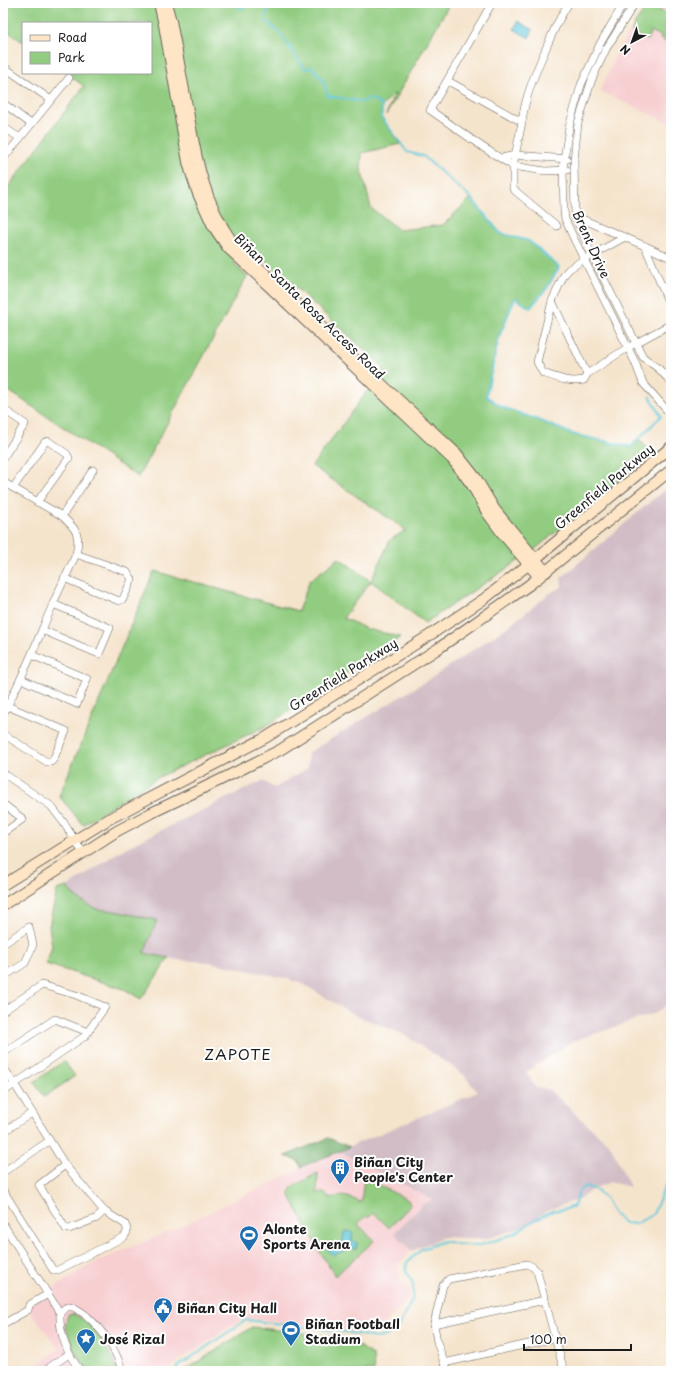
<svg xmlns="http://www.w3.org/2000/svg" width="674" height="1374" font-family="'Playpen Sans',sans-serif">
  <rect width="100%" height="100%" fill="#fff"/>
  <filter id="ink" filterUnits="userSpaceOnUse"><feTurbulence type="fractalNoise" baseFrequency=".025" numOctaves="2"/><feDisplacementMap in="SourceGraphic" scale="8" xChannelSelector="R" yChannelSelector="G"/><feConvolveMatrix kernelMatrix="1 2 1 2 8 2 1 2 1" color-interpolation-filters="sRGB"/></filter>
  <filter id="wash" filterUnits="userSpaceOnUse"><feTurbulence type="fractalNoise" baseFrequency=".012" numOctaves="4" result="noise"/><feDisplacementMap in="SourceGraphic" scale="16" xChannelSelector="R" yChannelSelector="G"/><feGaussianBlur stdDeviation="0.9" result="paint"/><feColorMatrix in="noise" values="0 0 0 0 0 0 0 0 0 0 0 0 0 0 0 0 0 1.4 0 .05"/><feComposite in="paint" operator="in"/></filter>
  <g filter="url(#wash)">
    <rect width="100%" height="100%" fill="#f5e4cc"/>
    <g fill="#f7cfd1">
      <polygon points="650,3 671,3 671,124 600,91 618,50 635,23"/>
      <polygon points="339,1151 434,1200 394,1233 412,1251 399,1263 399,1274 401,1281 409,1291 408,1298 404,1305 373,1333 244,1318 178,1361 169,1371 28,1371 59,1349 26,1306 89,1265 179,1227 295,1171 301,1167"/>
    </g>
    <polygon fill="#d2bdc6" points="671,484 671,1001 656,1013 573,1041 526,1072 536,1088 548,1089 611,1146 630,1187 610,1182 593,1189 577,1200 548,1210 526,1226 485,1239 444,1237 412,1251 394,1233 423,1204 433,1200 339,1151 478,1092 463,1074 405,1035 353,1014 303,984 285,978 208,962 178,960 144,953 157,921 114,911 96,909 76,898 67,887 125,848 262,781 275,788 308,768 308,753 436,675 509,626 550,593 562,587 561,578"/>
    <g fill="#91cc80" stroke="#56744e">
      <polygon points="3,3 450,3 386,115 395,93 382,106 382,118 400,144 362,153 361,168 371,208 399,230 443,225 471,198 500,233 529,241 559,267 547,288 530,308 515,298 499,337 486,396 502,407 541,421 572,434 631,447 639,439 651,453 533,551 425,623 371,581 343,618 367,629 401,637 268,725 159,777 83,825 59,796 154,571 298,611 310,580 339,558 371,581 390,540 406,530 312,466 384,368 250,246 234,264 247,276 138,477 3,387 3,194 84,86 66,73 151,73 151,23 23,23 23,42 3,28"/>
      <polygon points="650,3 658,3 654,8 671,15 671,44 660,39 661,36 651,31 647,40 632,32 635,23"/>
      <polygon points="67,887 76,898 96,909 114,911 157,920 144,953 169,958 141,999 124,989 46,964 52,946 49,926 57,890"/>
      <polygon points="64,1061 75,1076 44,1097 34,1082"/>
      <path d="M318 1173 317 1193H324L331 1198C343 1194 351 1197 361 1203L364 1178 408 1200 410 1204 409 1207 389 1228 374 1213 368 1218 366 1216 358 1224 374 1241 335 1276 321 1254 291 1198 289 1193 292 1187Z"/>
      <path d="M72 1314C94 1320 110 1351 117 1371H89C76 1358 70 1341 65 1324L68 1315Z"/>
      <polygon points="252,1327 346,1338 373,1355 374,1371 184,1371"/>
    </g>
    <polygon fill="#74b06e" stroke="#486645" points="328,1138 350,1147 301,1167 298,1161 285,1156"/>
    <g fill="#5fc8db" stroke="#3e727c">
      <polygon points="518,21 533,30 529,38 514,29"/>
      <path d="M347 1231 351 1232 353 1235 352 1237V1241L357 1243 356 1249 349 1247 346 1250 334 1255 327 1249C333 1247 337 1242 343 1242L344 1232Z"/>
    </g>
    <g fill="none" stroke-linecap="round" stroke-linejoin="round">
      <g stroke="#5fc8db" stroke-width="2">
        <polyline points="224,3 225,6 228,3"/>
        <polyline points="235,3 241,9 247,3"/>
        <polyline points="262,3 268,9 265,20 280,33 305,69 312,67 323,80 328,96 363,102 370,98 382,106 382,118 407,152 423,156 471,198 500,233 529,241 559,267 547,288 530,308 515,298 499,337 486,396 502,407 541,421 572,434 631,447 661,416 650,396"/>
        <polyline points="175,1371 180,1365 246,1320 346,1332 376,1338 386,1336 394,1330 400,1324 413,1298 413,1283 406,1272 407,1262 422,1249 444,1241 457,1244 477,1246 500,1239 517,1232 533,1221 552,1211 566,1209 574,1206 579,1191 585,1186 596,1190 605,1198 614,1214 624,1223 636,1224 653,1214 671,1173"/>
      </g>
    </g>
  </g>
  <g filter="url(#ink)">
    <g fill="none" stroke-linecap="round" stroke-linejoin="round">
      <g stroke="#68625a" stroke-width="8">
        <g id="street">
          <polyline points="492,3 430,110 484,148 513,166 545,171 567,170"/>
          <polyline points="624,3 600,44 581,85 569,127 564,159 563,170 564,211 565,219 575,241 635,362 643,383 671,415"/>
          <polyline points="635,3 606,49 592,79 578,123 574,160 575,216 592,255 643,357 659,369 671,382"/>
          <polyline points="4,67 51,100"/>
          <path d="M448 81 522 122C525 97 534 76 544 53 551 36 558 19 569 3"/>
          <polyline points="3,103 31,124"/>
          <polyline points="522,122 513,166 513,189 557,226"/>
          <polyline points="3,127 20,138"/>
          <polyline points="502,158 515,155 567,159"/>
          <polyline points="3,159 69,78"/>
          <polyline points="575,216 645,246 671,258"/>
          <path d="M625 237 583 260 569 269 564 275 552 301 537 362 543 373C557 378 569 383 584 380L587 374 627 348 671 324"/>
          <polyline points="645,246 671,309"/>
          <polyline points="552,301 587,374"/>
          <polyline points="3,409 25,424 3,458"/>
          <path d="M3 482 62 516C76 529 81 534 76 554"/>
          <polyline points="13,488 45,442 48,441 67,454 69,458 37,502"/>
          <polyline points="62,516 93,470"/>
          <polyline points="42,630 99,654 110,628 53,604"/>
          <polyline points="21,679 77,704 87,679 32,655"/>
          <polyline points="3,704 66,731 53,760 51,762 47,762 3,734"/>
          <path d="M3 714C23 678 37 641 53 604 60 587 69 571 76 554L127 572 132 579 123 599 119 601 64 578"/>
          <polyline points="3,773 51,806 64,823 83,853"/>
          <polyline points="3,804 23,819 3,833"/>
          <polyline points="3,944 29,927 33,945 25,963 3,977"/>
          <polyline points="3,1011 42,985 76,995 105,1007 85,1036 3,1092"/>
          <polyline points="3,1053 55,1019 88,1032"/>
          <polyline points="3,1066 65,1165 104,1211 125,1224 127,1229 127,1232 124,1237 58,1270 53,1270 3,1190"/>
          <polyline points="3,1132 32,1113"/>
          <polyline points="65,1165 39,1185 66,1229 69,1229 97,1218 104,1211"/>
          <polyline points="3,1172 49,1141"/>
          <path d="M3 1224 60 1313C59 1333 67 1355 81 1371"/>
          <path d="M60 1313 65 1308 72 1306C78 1310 84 1313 88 1317 103 1331 117 1351 122 1371"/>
          <polyline points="3,1324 28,1310 29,1305 48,1294"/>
          <polyline points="434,1324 545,1300"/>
          <polyline points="444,1363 555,1338"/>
          <polyline points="44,1371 69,1354"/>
          <polyline points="447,1371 437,1342 434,1324 443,1285 449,1279 527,1264 533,1267 537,1271 564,1371"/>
        </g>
      </g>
      <g stroke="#68625a" stroke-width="12">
        <g id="secondary">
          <polyline points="159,3 164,25 188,162 192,176 198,194 213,226 228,248 240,259 452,459 472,485 488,514 502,533 539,577"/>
          <path d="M166 3 171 21C177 51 182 81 188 111 196 159 204 202 233 243L389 391 457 454 476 478 495 510 546 572"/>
          <polyline points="3,885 109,819 265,738 430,635 484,599 528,565 671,447"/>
          <polyline points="3,905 117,831 151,813 218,781 280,750 439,648 529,585 671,470"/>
        </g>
      </g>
      <use href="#street" stroke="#fff" stroke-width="7"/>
      <use href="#secondary" stroke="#fde5c5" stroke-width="10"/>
    </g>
  </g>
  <defs>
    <g id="building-pin" transform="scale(1)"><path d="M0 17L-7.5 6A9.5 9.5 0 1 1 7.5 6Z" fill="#1f6fb2" stroke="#fff"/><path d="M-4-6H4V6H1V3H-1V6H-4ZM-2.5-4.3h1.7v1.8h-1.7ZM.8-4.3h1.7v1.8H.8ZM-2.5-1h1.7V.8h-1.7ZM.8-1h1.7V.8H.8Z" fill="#fff"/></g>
    <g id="stadium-pin" transform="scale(1)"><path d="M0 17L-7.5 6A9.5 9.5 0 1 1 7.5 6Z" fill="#1f6fb2" stroke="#fff"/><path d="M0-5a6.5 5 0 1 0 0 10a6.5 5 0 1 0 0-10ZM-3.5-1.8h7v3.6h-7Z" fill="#fff"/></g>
    <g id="civic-pin" transform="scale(1)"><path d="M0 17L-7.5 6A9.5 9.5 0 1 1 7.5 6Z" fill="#1f6fb2" stroke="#fff"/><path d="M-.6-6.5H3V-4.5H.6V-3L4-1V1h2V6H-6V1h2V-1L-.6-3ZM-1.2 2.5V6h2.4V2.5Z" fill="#fff"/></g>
    <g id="sight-pin" transform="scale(1)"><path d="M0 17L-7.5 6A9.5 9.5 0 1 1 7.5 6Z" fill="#1f6fb2" stroke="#fff"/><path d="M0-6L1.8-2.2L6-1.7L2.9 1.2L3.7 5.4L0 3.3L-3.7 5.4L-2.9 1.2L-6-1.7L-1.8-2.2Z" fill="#fff"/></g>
  </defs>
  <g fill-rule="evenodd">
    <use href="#building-pin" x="340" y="1168"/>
    <use href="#stadium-pin" x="249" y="1235"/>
    <use href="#civic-pin" x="163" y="1307"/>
    <use href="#stadium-pin" x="291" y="1330"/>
    <use href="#sight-pin" x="86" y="1338"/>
  </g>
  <g text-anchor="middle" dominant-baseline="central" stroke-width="4" stroke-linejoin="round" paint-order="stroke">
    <g font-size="13" fill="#1c1c1c" stroke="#fff">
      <text transform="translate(592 244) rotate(66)">Brent Drive</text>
      <text transform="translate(310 306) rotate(44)">Biñan - Santa Rosa Access Road</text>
      <text transform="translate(604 486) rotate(-40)">Greenfield Parkway</text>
      <text transform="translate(343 674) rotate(-32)">Greenfield Parkway</text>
    </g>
    <g font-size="13" font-weight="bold" fill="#1c1c1c" stroke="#fff" text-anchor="start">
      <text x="354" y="1161">Biñan City<tspan x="354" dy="15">People's Center</tspan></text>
      <text x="263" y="1228">Alonte<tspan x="263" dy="15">Sports Arena</tspan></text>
      <text x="177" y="1307">Biñan City Hall</text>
      <text x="305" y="1323">Biñan Football<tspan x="305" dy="15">Stadium</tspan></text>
      <text x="100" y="1338">José Rizal</text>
    </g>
    <g font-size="15" letter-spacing="1" fill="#1c1c1c" stroke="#fff">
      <text x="238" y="1053">ZAPOTE</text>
    </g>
  </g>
  <rect width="674" height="1374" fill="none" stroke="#fff" stroke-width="16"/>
  <rect x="22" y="22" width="130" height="52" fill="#ffffff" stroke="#a4a4a4"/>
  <rect x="30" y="35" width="20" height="6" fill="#fde5c5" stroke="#a4a4a4"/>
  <text x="58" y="42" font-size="12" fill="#1c1c1c">Road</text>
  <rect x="30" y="52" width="20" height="12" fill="#91cc80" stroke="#a4a4a4"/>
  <text x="58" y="62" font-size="12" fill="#1c1c1c">Park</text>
  <g transform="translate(632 42) rotate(221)" stroke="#ffffff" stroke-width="3" paint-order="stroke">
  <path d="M0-3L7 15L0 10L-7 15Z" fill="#1c1c1c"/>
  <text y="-6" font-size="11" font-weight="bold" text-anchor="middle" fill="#1c1c1c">N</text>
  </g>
  <path d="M524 1344v6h107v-6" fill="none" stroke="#1c1c1c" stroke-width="2"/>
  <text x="530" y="1344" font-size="12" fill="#1c1c1c" stroke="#ffffff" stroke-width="3" paint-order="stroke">100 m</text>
</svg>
